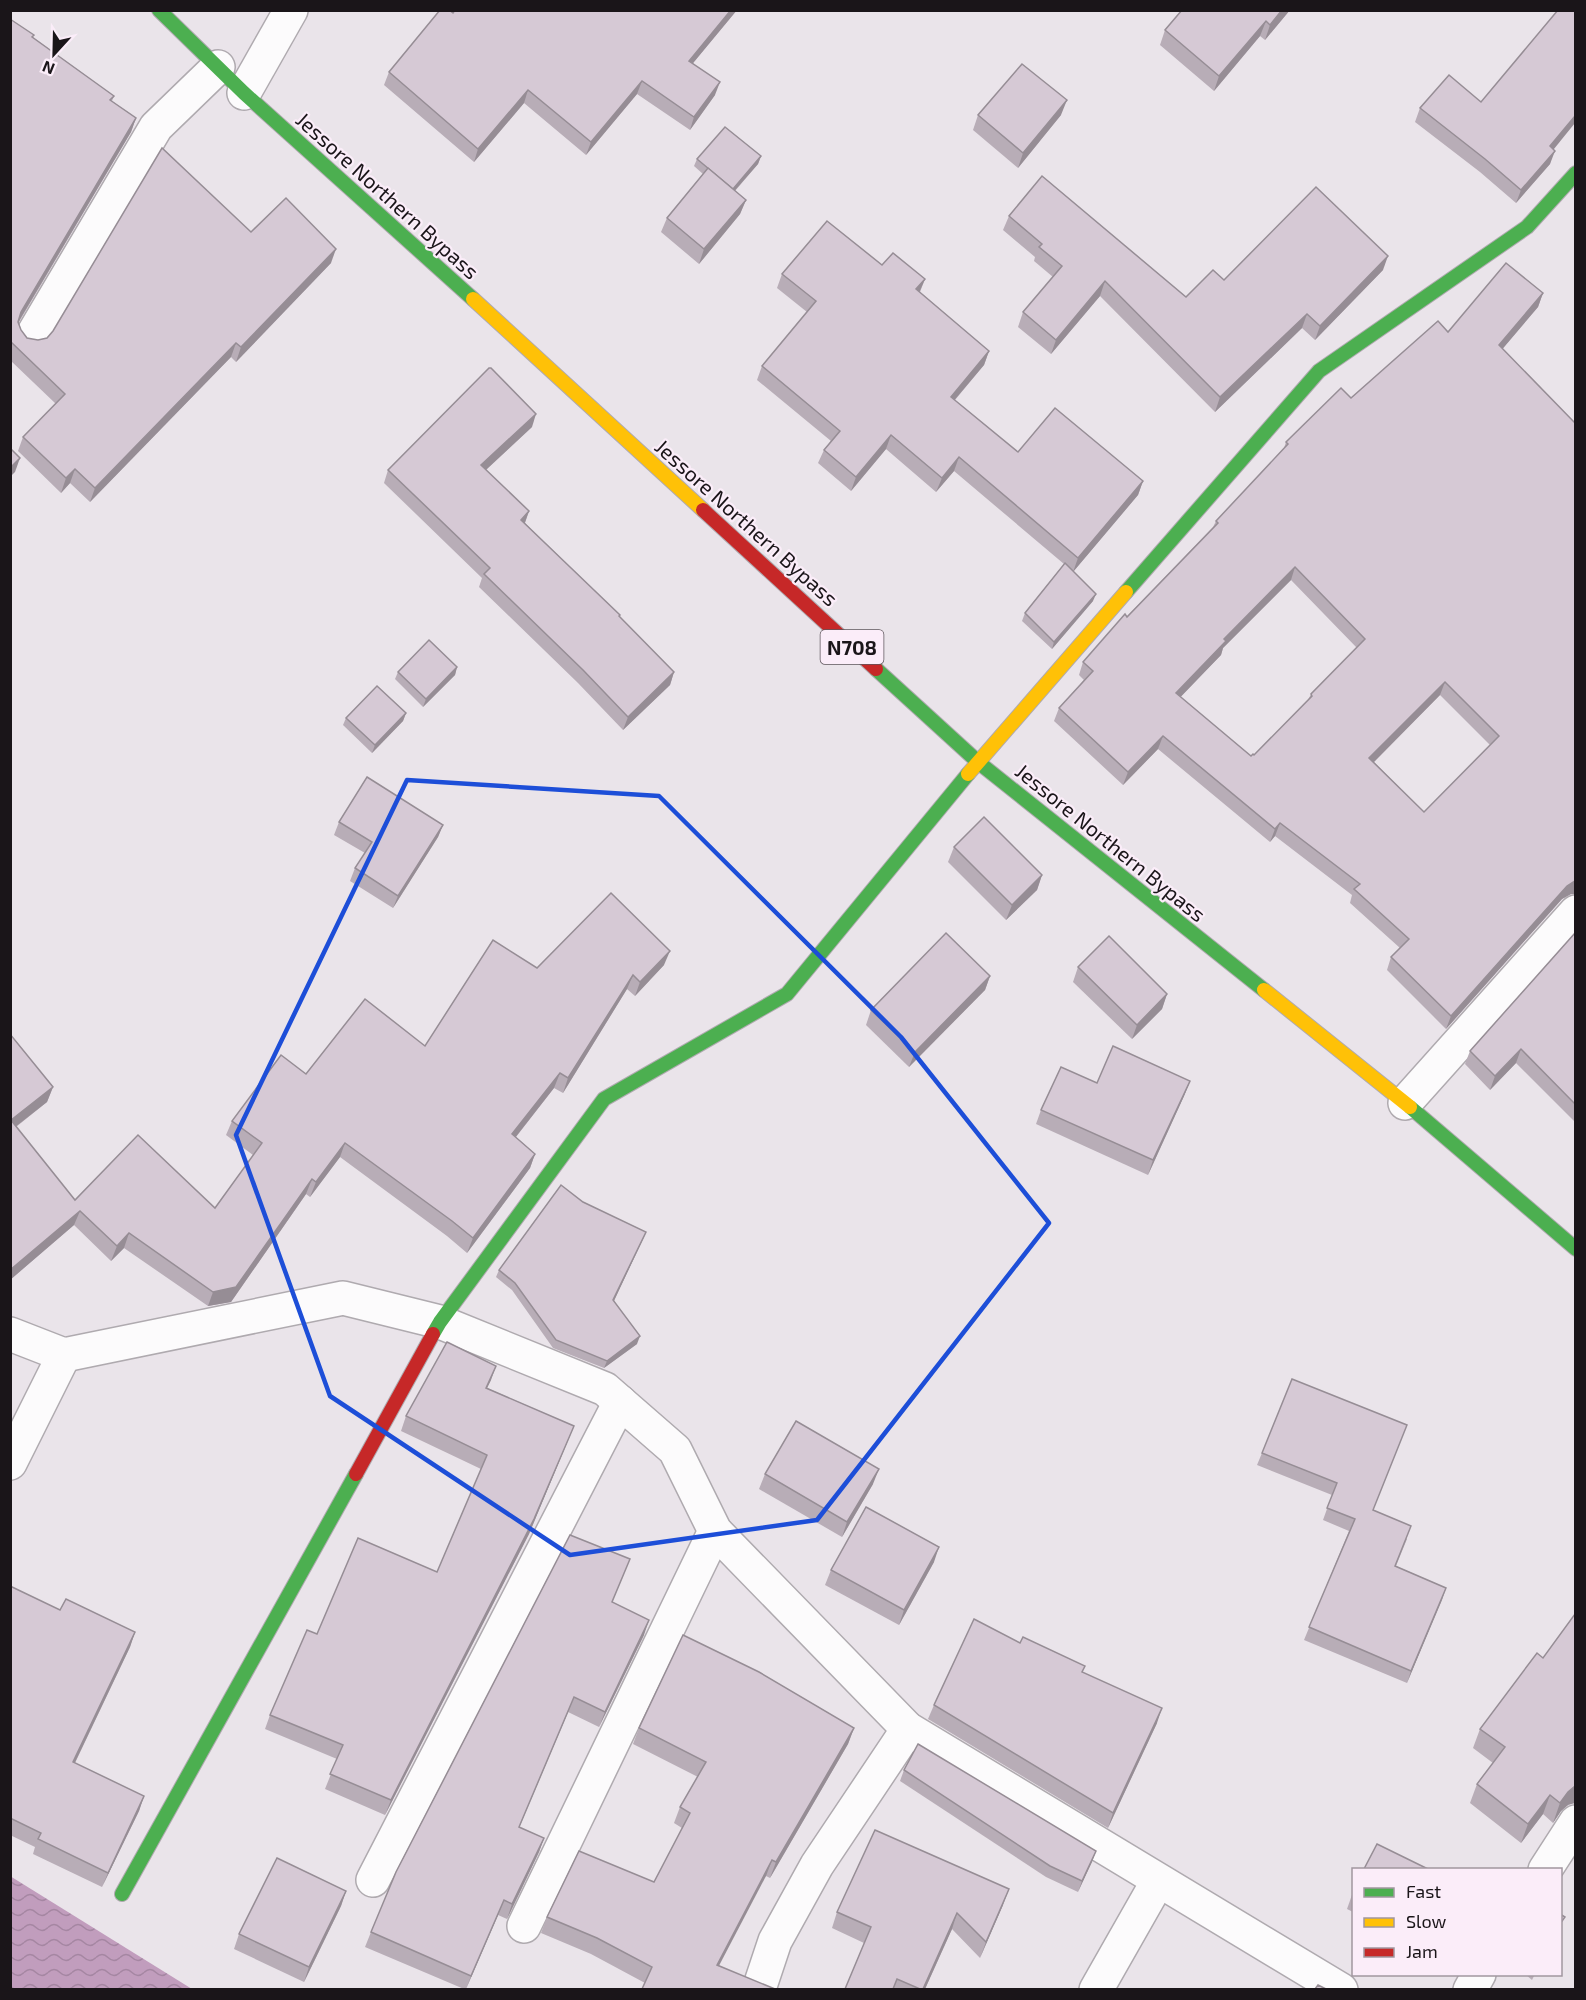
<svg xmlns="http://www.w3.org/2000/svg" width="1586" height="2000" font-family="'Exo 2',sans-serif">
  <defs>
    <pattern id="water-waves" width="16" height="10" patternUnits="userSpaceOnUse" patternTransform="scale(1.5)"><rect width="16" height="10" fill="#c19dbd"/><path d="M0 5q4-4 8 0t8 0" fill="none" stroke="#a586a2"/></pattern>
  </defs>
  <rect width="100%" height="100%" fill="#eae4ea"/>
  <polygon fill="url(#water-waves)" points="10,1876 192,1989 11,1989"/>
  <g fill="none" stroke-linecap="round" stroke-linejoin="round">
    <g stroke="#afaaaf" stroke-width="36">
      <g id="street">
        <polyline points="244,93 291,10"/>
        <polyline points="32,336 156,127 218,67"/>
        <polyline points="1405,1103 1576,912"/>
        <polyline points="10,1334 64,1355 343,1298 440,1322 605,1389 675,1450 715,1531 908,1729 1341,1990"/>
        <polyline points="10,1463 64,1355"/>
        <polyline points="1545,1870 1576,1822"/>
        <polyline points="373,1880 620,1402"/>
        <polyline points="524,1926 715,1531"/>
        <polyline points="761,1983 775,1941 817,1865 908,1729"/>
        <polyline points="1096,1990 1158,1881"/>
        <polyline points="1470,1990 1479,1974"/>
      </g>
    </g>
    <g stroke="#afaaaf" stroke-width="16">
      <g id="fast">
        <polyline points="159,10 244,93 473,299"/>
        <polyline points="1126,592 1319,371 1527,227 1576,173"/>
        <polyline points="876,669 978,762 1264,990"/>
        <polyline points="1410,1107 1576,1249"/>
        <polyline points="433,1334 440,1322 604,1099 787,994 968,774"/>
        <polyline points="122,1894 356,1474"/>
      </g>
    </g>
    <g stroke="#afaaaf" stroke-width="16">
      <g id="slow">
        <polyline points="473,299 703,510"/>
        <polyline points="968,774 1126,592"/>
        <polyline points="1264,990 1410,1107"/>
      </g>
    </g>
    <g stroke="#afaaaf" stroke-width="16">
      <g id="jam">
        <polyline points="703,510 876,669"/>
        <polyline points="356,1474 433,1334"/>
      </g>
    </g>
    <use href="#street" stroke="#fcfbfc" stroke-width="33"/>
    <use href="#fast" stroke="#4caf50" stroke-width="14"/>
    <use href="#slow" stroke="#ffc107" stroke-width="14"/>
    <use href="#jam" stroke="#c62828" stroke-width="14"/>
  </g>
  <g fill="#b8adb7" fill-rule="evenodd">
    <polygon points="455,10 737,10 693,63 715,95 690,130 637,94 586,155 524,103 474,162 384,85 389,72"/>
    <polygon points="1182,10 1290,10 1265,40 1260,36 1214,91 1160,45 1165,30"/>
    <polygon points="10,19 33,37 114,96 112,101 136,118 131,132 19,322 21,330 27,338 38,340 47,338 251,232 331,263 236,362 231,357 90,502 70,483 61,493 18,451 23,437 56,404 10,360"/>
    <polygon points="1481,102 1553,150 1550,164 1516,203 1480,172 1415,122 1420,108"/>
    <polygon points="978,115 1061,115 1018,168 973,130"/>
    <polygon points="761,156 758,164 735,191 746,200 740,214 699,264 661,232 667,218 703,174 694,166 697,159"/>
    <polygon points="1009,216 1186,297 1224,280 1383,270 1315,340 1302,328 1215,412 1100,296 1051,354 1018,327 1023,312 1053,277 1034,261 1035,257 1003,230"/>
    <polygon points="882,265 925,279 920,292 989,351 984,365 955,400 1018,452 1143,481 1138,495 1073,572 1093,601 1052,649 1022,621 1025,613 1064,564 954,471 936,492 886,449 851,491 818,463 824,450 831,441 757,380 762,366 807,312 777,288 782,274"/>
    <path d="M1543 293 1538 307 1502 349 1575 423V894H1571L1562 899 1446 1029 1387 970 1391 957 1400 948 1350 903 1352 895 1275 836 1270 842 1158 749 1123 785 1054 721 1059 708 1084 680 1079 675 1083 662 1213 527 1216 521 1284 448 1286 442 1448 332ZM1291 580 1357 648 1311 694 1308 700 1254 755 1251 756 1180 697 1221 655 1223 648ZM1440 695 1490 745 1424 812 1374 762Z"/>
    <polygon points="532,427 486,470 529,511 525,523 620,615 619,617 674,672 670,685 623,730 578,683 479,587 482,578 384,483 388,470"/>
    <polygon points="457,667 455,675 423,707 395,679 398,672"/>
    <polygon points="406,713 403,721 372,753 343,725 346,718"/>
    <polygon points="339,822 443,825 438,837 393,908 350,881 355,868 365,853 334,835"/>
    <polygon points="954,847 1042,875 1037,890 1006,920 948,862"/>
    <polygon points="1575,933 1575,1122 1516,1063 1490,1090 1465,1064 1470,1051"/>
    <polygon points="664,965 635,996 627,989 563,1093 554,1088 516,1137 535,1154 530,1168 467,1253 447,1236 340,1157 310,1197 306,1194 231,1302 208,1306 124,1248 111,1261 74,1225 10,1280 10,1034 53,1087 47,1102 16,1127 75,1200 215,1208 253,1155 226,1135 232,1121 306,1074 425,1046 537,968"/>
    <polygon points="1078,967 1167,994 1162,1009 1132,1039 1073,982"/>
    <polygon points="990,976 985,990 909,1067 866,1025 871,1010"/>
    <polygon points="1190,1081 1184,1096 1148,1175 1036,1124 1041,1110 1097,1083"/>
    <polygon points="583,1202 646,1232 614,1301 637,1344 604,1368 553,1348 512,1290 496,1277 499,1270"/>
    <polygon points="491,1380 487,1388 574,1426 529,1534 385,1815 325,1789 337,1759 265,1729 270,1715 317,1634 437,1572 481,1469 401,1431 406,1416"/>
    <polygon points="1402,1438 1373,1510 1407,1539 1396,1566 1446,1588 1407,1683 1304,1640 1349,1531 1323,1520 1332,1495 1257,1465 1262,1453"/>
    <polygon points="765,1474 873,1484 842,1537 759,1489"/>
    <polygon points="934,1562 899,1625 825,1585 831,1570"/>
    <polygon points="624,1574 612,1602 644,1635 599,1727 568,1712 519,1827 544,1838 539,1852 507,1919 498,1915 466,1989 464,1989 365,1947 371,1932"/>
    <polygon points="10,1586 60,1610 135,1632 130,1647 75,1763 144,1796 139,1811 102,1887 33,1854 35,1847 10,1835"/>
    <polygon points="1020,1643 1083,1672 1157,1723 1108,1828 928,1719 934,1705"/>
    <polygon points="1537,1653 1568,1805 1561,1811 1553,1823 1543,1814 1521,1843 1470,1803 1477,1784 1493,1763 1473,1748 1480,1729"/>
    <polygon points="639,1728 854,1728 848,1744 770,1878 766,1876 645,1983 591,1954 541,1933 547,1917 654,1882 682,1828 674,1823 680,1807 698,1777 633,1744"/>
    <polygon points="904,1770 1096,1851 1078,1892 1046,1877 900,1781"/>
    <polygon points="346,1891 341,1906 304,1982 234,1949 239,1934"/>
    <polygon points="1353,1892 1353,1912 1347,1909"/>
    <polygon points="1003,1905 980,1958 952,1929 925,1989 845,1989 864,1943 832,1928 837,1912"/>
    <polygon points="1525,1974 1535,1974 1532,1980"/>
  </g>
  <g fill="#968d95">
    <polygon points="731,10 737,10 684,74 689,61"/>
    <polygon points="1282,10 1290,10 1265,40 1270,25"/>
    <polygon points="1266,21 1260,36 1214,91 1219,76"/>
    <polygon points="642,81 637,94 586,155 591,142"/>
    <polygon points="720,82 715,95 690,130 694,117"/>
    <polygon points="528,90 524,103 474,162 478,149"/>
    <polygon points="1067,100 1061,115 1018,168 1023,153"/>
    <polygon points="1575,116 1575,123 1545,160 1550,146"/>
    <polygon points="136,118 131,132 16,326 21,312"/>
    <polygon points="1555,151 1550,164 1516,203 1521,190"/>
    <polygon points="761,156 758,164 730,196 733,189"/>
    <polygon points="746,200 740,214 699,264 704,249"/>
    <polygon points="336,249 331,263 236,362 241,347"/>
    <polygon points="1388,256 1383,270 1315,340 1320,326"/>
    <polygon points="925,279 919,293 916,289"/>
    <polygon points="1105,281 1100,296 1051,354 1056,340"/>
    <polygon points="1543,293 1538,307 1494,359 1499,345"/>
    <polygon points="1307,314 1302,328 1215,412 1220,397"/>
    <polygon points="236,343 231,357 90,502 95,488"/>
    <polygon points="989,351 984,365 946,410 951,397"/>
    <polygon points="536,414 532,427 476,479 481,465"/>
    <polygon points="891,435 886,449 851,491 856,477"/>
    <polygon points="959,457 954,471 936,492 942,478"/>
    <polygon points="20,458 15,472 10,477 10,468"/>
    <polygon points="75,469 70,483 61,493 66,478"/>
    <polygon points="1143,481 1138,495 1073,572 1078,558"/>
    <polygon points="529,511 524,525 521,520"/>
    <polygon points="1295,567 1291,580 1223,648 1221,655 1171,707 1176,693 1224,639"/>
    <polygon points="1096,594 1093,601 1052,649 1054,642"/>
    <polygon points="457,667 455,675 423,707 426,699"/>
    <polygon points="674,672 670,685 623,730 628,717"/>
    <polygon points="1445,682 1440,695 1365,771 1369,758"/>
    <polygon points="406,713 403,721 372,753 375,745"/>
    <polygon points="1163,736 1158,749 1123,785 1128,772"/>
    <polygon points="1280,823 1275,836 1270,842 1275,829"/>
    <polygon points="443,825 438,837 393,908 398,896"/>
    <polygon points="1042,875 1037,890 1006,920 1012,905"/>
    <polygon points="1575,881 1575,894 1571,894 1562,899 1446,1029 1451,1016 1567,886"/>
    <polygon points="670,951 664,965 635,996 640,982"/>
    <polygon points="633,975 627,989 563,1093 568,1078"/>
    <polygon points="990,976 985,990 909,1067 915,1052"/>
    <polygon points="1167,994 1162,1009 1132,1039 1137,1025"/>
    <polygon points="1521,1049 1516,1063 1490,1090 1495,1076"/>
    <polygon points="560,1073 554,1088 507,1148 512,1134"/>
    <polygon points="1190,1081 1184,1096 1148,1175 1153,1160"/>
    <polygon points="53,1087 47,1102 10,1131 11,1120"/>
    <polygon points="345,1143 340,1157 310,1197 316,1182"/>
    <polygon points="535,1154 530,1168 467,1253 473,1238"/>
    <polygon points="312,1179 306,1194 231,1302 208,1306 213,1292"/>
    <polygon points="80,1211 74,1225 10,1280 10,1270"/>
    <polygon points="646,1232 643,1239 611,1307 613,1300"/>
    <polygon points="129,1233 124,1248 111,1261 117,1246"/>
    <polygon points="640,1336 637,1344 604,1368 607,1361"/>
    <polygon points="496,1366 491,1380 480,1402 486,1388"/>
    <polygon points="574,1426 529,1534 385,1815 391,1800"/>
    <polygon points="879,1469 873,1484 842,1537 847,1522"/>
    <polygon points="939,1547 934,1562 899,1625 904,1610"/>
    <polygon points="1446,1588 1442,1600 1407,1683 1411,1671"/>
    <polygon points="649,1620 644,1635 599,1727 605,1712"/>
    <polygon points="135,1632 130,1647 68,1777 73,1762"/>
    <polygon points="574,1697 568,1712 513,1842 519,1827"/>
    <polygon points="1162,1708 1157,1723 1108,1828 1113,1813"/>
    <polygon points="854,1728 848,1744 770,1878 776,1862"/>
    <polygon points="1575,1786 1575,1803 1568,1805 1561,1811 1553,1823 1560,1803 1568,1792"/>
    <polygon points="1550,1795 1543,1814 1521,1843 1528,1824"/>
    <polygon points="144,1796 139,1811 102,1887 108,1873"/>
    <polygon points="544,1838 539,1852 507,1919 512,1904"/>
    <polygon points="1096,1851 1092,1862 1078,1892 1082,1881"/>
    <polygon points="772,1860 766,1876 711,1981 717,1965"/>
    <polygon points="1009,1889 1003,1905 980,1958 986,1942"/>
    <polygon points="346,1891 341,1906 304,1982 309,1967"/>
    <polygon points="504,1900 498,1915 466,1989 471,1976"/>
    <polygon points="957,1913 952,1929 925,1989 923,1989"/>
  </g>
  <g fill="#d6c9d5" stroke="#968d95" stroke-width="1.5" fill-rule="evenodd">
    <polygon points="440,10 449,10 453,13 455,10 731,10 689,61 720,82 694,117 642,81 591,142 528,90 478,149 389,72"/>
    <polygon points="1182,10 1282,10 1270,25 1266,21 1219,76 1165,30"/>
    <polygon points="1558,10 1575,10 1575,116 1550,146 1555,151 1521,190 1485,159 1420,108 1449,75 1481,102"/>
    <polygon points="10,19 34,35 32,37 114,96 110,100 136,118 21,312 18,322 21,330 27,338 38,340 47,338 53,331 162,148 251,232 286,198 336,249 241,347 236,343 95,488 75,469 66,478 23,437 65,394 10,341"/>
    <polygon points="1022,64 1067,100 1023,153 978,115"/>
    <polygon points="725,127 761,156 733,189 697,159"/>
    <polygon points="708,168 746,200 704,249 667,218"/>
    <polygon points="1042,176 1186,297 1213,270 1224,280 1316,187 1388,256 1320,326 1307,314 1220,397 1105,281 1056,340 1023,312 1062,266 1039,247 1042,244 1009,216"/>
    <polygon points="827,221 882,265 893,253 925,279 916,289 989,351 951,397 1018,452 1055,408 1143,481 1078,558 959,457 942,478 891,435 856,477 824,450 840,431 762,366 816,301 782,274"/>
    <path d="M1506 263 1543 293 1499 345 1575 423V881L1567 886 1451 1016 1391 957 1409 939 1354 889 1360 884 1280 823 1275 829 1163 736 1128 772 1059 708 1093 671 1083 662 1125 614 1127 617 1218 523 1216 521 1288 444 1286 442 1341 388 1351 398 1438 321 1448 332ZM1295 567 1365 639 1311 694 1312 696 1254 755 1253 754 1251 756 1176 693 1226 641 1224 639ZM1445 682 1499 736 1424 812 1369 758Z"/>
    <polygon points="489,368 491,368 536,414 481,465 529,511 521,520 620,615 619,616 674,672 628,717 583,670 484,574 490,568 388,470"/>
    <polygon points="10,448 20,458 10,468"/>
    <polygon points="1065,563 1096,594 1054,642 1025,613"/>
    <polygon points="429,640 457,667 426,699 398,672"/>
    <polygon points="377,686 406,713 375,745 346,718"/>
    <polygon points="367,777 443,825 398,896 355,868 372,842 339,822"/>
    <polygon points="984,817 1042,875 1012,905 954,847"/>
    <polygon points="611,893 670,951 640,982 633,975 568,1078 560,1073 512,1134 535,1154 473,1238 452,1221 345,1143 316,1182 312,1179 236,1287 213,1292 129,1233 117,1246 80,1211 10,1270 10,1034 53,1087 11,1120 75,1200 138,1135 215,1208 262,1143 232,1121 281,1055 306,1074 365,999 425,1046 493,940 537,968"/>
    <polygon points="946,933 990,976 915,1052 871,1010"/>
    <polygon points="1575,933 1575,1104 1521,1049 1495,1076 1470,1051"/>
    <polygon points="1109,936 1167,994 1137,1025 1078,967"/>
    <polygon points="1113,1046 1190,1081 1153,1160 1041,1110 1061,1067 1097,1083"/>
    <polygon points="561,1185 583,1202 646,1232 613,1300 640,1336 607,1361 556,1340 515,1283 499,1270"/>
    <polygon points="447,1342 496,1366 486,1388 574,1426 534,1519 391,1800 330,1774 343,1745 270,1715 307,1630 317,1634 358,1538 437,1572 487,1455 406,1416"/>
    <polygon points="1292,1379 1407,1425 1373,1510 1411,1526 1395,1566 1446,1588 1411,1671 1309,1627 1355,1519 1327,1508 1337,1483 1262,1453"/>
    <polygon points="796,1421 879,1469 847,1522 765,1474"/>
    <polygon points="866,1507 939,1547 904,1610 831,1570"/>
    <polygon points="570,1535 630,1559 612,1602 649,1620 605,1712 574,1697 519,1827 544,1838 512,1904 504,1900 471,1976 371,1932 396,1872"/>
    <polygon points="10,1586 60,1610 66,1599 135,1632 73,1762 144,1796 108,1873 38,1839 41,1833 10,1818"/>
    <polygon points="1575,1614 1575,1786 1568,1792 1560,1803 1550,1795 1528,1824 1477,1784 1505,1747 1480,1729 1537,1653 1543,1658"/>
    <polygon points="974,1619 1020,1643 1023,1637 1085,1666 1082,1672 1162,1708 1113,1813 934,1705"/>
    <polygon points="683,1635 759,1672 854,1728 776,1862 772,1860 717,1965 775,1989 642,1989 652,1967 597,1938 547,1917 579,1851 654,1882 690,1813 680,1807 706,1762 639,1728"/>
    <polygon points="918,1744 1096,1851 1082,1881 1050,1866 904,1770"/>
    <polygon points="875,1830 1009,1889 986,1942 957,1913 923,1989 920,1989 897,1979 893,1989 845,1989 871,1927 837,1912"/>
    <polygon points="1377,1844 1428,1869 1364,1869"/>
    <polygon points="277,1858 346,1891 309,1967 239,1934"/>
    <polygon points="1560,1914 1565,1917 1560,1924"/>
    <polygon points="1318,1985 1326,1989 1315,1989"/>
  </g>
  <path fill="none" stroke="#1d4ed8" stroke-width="4.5" stroke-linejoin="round" d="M407 780 659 796 901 1037 1049 1223 817 1520 570 1555 330 1396 236 1135Z"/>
  <g text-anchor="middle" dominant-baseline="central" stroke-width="4.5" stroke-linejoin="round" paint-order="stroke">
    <rect fill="#fbedf9" stroke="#5e565c" stroke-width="1.5" x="820.5" y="630" width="63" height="34" rx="4.5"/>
    <g font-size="20" font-weight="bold" fill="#1a1519">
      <text x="852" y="647">N708</text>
    </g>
    <g font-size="21" fill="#1a1519" stroke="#fbedf9">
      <text transform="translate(388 195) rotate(42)">Jessore Northern Bypass</text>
      <text transform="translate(747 522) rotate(42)">Jessore Northern Bypass</text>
      <text transform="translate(1111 842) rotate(39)">Jessore Northern Bypass</text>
    </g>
  </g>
  <rect width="1586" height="2000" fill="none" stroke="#1a1519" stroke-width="24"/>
  <rect x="1352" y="1868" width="210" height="108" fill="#fbedf9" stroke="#a1979f" stroke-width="1.5"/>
  <rect x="1364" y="1888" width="30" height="9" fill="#4caf50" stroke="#a1979f" stroke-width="1.5"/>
  <text x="1406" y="1898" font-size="18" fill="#1a1519">Fast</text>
  <rect x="1364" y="1918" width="30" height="9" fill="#ffc107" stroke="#a1979f" stroke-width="1.5"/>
  <text x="1406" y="1928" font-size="18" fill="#1a1519">Slow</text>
  <rect x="1364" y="1948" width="30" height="9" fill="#c62828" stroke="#a1979f" stroke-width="1.5"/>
  <text x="1406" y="1958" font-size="18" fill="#1a1519">Jam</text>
  <g transform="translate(54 54) rotate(202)" stroke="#fbedf9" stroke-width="4.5" paint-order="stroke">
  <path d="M0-4.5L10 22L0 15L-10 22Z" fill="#1a1519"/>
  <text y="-9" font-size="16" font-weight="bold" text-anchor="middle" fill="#1a1519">N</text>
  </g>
</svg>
